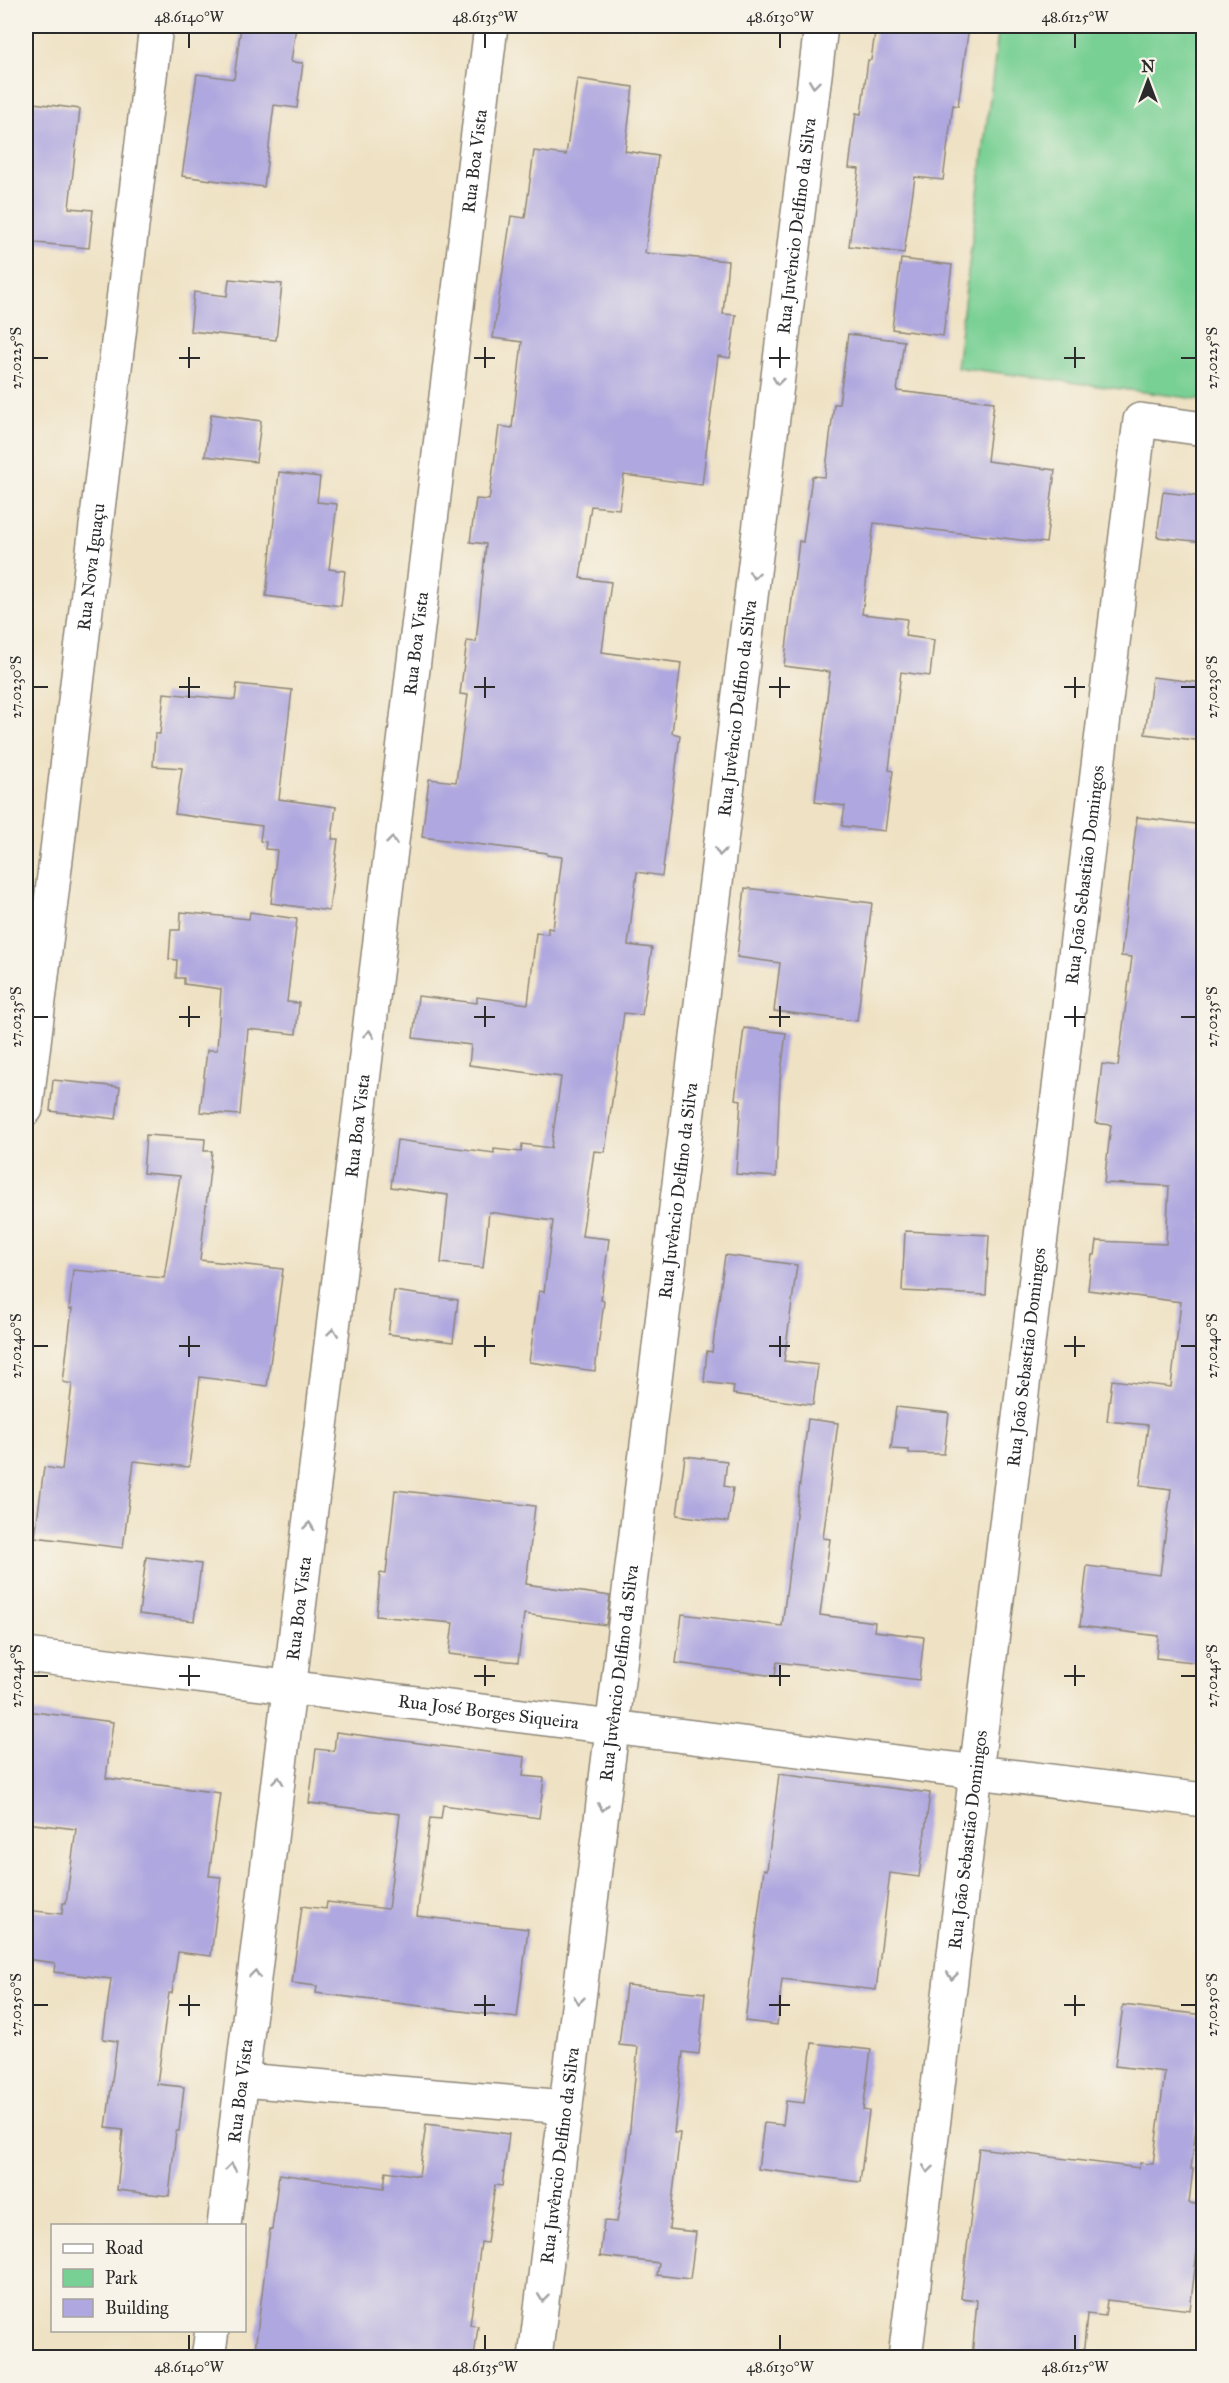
<svg xmlns="http://www.w3.org/2000/svg" width="1229" height="2383" font-family="'IM FELL Great Primer',serif">
  <rect width="100%" height="100%" fill="#f7f3e8"/>
  <filter id="ink" filterUnits="userSpaceOnUse"><feTurbulence type="fractalNoise" baseFrequency=".0167" numOctaves="2"/><feDisplacementMap in="SourceGraphic" scale="12" xChannelSelector="R" yChannelSelector="G"/><feConvolveMatrix kernelMatrix="1 2 1 2 8 2 1 2 1" color-interpolation-filters="sRGB"/></filter>
  <filter id="wash" filterUnits="userSpaceOnUse"><feTurbulence type="fractalNoise" baseFrequency=".008" numOctaves="4" result="noise"/><feDisplacementMap in="SourceGraphic" scale="24" xChannelSelector="R" yChannelSelector="G"/><feGaussianBlur stdDeviation="1.35" result="paint"/><feColorMatrix in="noise" values="0 0 0 0 0 0 0 0 0 0 0 0 0 0 0 0 0 1.4 0 .05"/><feComposite in="paint" operator="in"/></filter>
  <g filter="url(#wash)">
    <rect width="100%" height="100%" fill="#efe2c4"/>
    <polygon fill="#79d094" stroke="#527e60" stroke-width="1.5" points="999,26 1203,26 1203,400 956,367"/>
    <g id="blocks">
      <g fill="#afa7df">
        <polygon points="241,26 296,26 291,62 303,63 297,108 274,105 264,187 182,176 197,74 234,79"/>
        <polygon points="876,26 969,26 958,106 953,105 943,180 915,177 904,253 849,246 859,169 849,168 856,113 861,114 868,60 871,60"/>
        <polygon points="577,79 633,87 625,151 658,156 645,253 728,261 723,314 736,315 730,358 718,356 702,485 624,475 619,509 591,506 580,578 611,582 602,652 681,663 672,733 680,735 662,876 637,872 628,945 652,948 642,1015 624,1013 605,1152 594,1151 582,1236 609,1239 601,1300 604,1301 595,1371 529,1362 539,1291 544,1292 553,1221 489,1212 483,1268 441,1263 448,1195 391,1187 397,1140 494,1153 494,1149 521,1152 522,1144 551,1148 561,1077 469,1065 471,1045 413,1038 418,996 477,1003 477,997 528,1004 536,933 548,934 548,928 553,929 562,857 547,855 547,853 422,837 429,779 456,782 468,695 460,694 467,641 476,642 486,544 470,542 476,499 489,500 499,426 512,428 522,342 493,338 511,216 525,218 534,151 566,155"/>
        <polygon points="26,102 80,109 69,208 93,210 89,248 26,242"/>
        <polygon points="901,259 952,265 943,336 892,329"/>
        <polygon points="229,279 282,284 276,340 190,331 194,292 227,296"/>
        <polygon points="848,334 904,341 897,391 994,402 987,461 1055,470 1046,543 874,523 862,614 907,619 905,636 934,640 930,676 901,672 889,770 893,771 885,831 842,826 845,806 815,802 830,672 784,666 799,541 803,542 812,476 825,477 834,404 839,404"/>
        <polygon points="211,414 261,421 256,462 205,456"/>
        <polygon points="279,472 320,477 317,502 337,504 329,569 345,571 341,606 266,596"/>
        <polygon points="1163,492 1203,497 1203,542 1157,537"/>
        <polygon points="1152,677 1203,683 1203,741 1145,734"/>
        <polygon points="237,684 292,690 279,799 336,807 332,839 338,839 329,911 271,903 277,850 265,849 266,842 260,841 262,826 175,814 182,768 153,766 155,734 160,734 164,693 235,700"/>
        <polygon points="1137,817 1203,825 1203,1663 1156,1658 1158,1636 1080,1626 1087,1566 1160,1575 1171,1489 1140,1485 1148,1425 1107,1421 1112,1380 1171,1387 1181,1302 1088,1290 1092,1255 1095,1255 1097,1241 1166,1244 1169,1186 1104,1183 1111,1125 1095,1123 1102,1064 1118,1066 1132,957 1121,956"/>
        <polygon points="745,888 872,903 857,1021 774,1011 780,963 737,957"/>
        <polygon points="181,912 249,919 250,912 297,919 287,1002 299,1003 296,1034 248,1029 240,1115 200,1112 207,1050 217,1050 221,989 184,984 184,978 176,978 177,960 169,959 171,930 180,930"/>
        <polygon points="744,1028 786,1033 780,1080 776,1177 736,1174 741,1100 735,1099"/>
        <polygon points="53,1080 120,1087 116,1119 50,1111"/>
        <polygon points="146,1135 205,1139 204,1151 212,1151 200,1260 283,1269 267,1386 200,1377 189,1467 134,1461 123,1548 35,1537 44,1467 62,1470 72,1384 63,1382 72,1309 69,1309 73,1270 164,1278 180,1176 143,1173"/>
        <polygon points="905,1231 989,1235 986,1295 902,1291"/>
        <polygon points="725,1255 797,1265 784,1361 818,1365 813,1405 733,1394 734,1386 704,1382 707,1351 712,1352"/>
        <polygon points="394,1291 458,1300 453,1342 388,1334"/>
        <polygon points="896,1407 949,1413 944,1454 909,1453 909,1450 891,1449"/>
        <polygon points="808,1419 838,1423 823,1538 830,1539 820,1615 875,1622 874,1631 924,1637 919,1680 777,1662 775,1676 676,1663 682,1614 782,1626"/>
        <polygon points="685,1456 727,1461 724,1486 733,1488 728,1522 677,1515"/>
        <polygon points="395,1490 535,1506 526,1584 610,1596 606,1625 524,1614 518,1662 449,1654 453,1623 376,1616 380,1573 386,1574"/>
        <polygon points="146,1557 201,1564 194,1621 139,1614"/>
        <polygon points="26,1711 113,1722 106,1778 220,1793 209,1876 221,1877 211,1956 178,1952 172,1993 169,1993 157,2084 184,2087 179,2131 176,2131 169,2196 117,2190 123,2130 106,2128 117,2041 103,2039 111,1979 54,1972 55,1963 26,1959 26,1910 62,1914 63,1903 66,1903 76,1829 26,1823"/>
        <polygon points="336,1732 525,1757 523,1776 544,1778 539,1818 443,1805 441,1819 430,1818 417,1916 528,1929 517,2018 316,1993 317,1986 292,1983 302,1906 326,1909 327,1902 388,1909 400,1814 309,1803 316,1749 334,1751"/>
        <polygon points="779,1774 930,1793 919,1877 890,1873 876,1990 782,1979 777,2025 745,2021 764,1869 767,1870"/>
        <polygon points="626,1985 705,1993 699,2054 683,2052 674,2133 680,2133 669,2229 696,2232 690,2279 657,2275 659,2263 600,2256 604,2221 617,2222 626,2169 638,2047 619,2045"/>
        <polygon points="1123,2005 1203,2015 1203,2071 1191,2169 1193,2169 1189,2203 1203,2205 1203,2244 1198,2243 1190,2310 1107,2300 1105,2316 1087,2314 1083,2358 972,2358 977,2300 961,2298 979,2148 1139,2168 1140,2163 1153,2164 1165,2072 1115,2066"/>
        <polygon points="812,2043 871,2050 863,2110 869,2111 860,2182 758,2169 764,2123 783,2125 786,2101 804,2103"/>
        <polygon points="426,2124 509,2134 502,2186 495,2185 487,2243 481,2242 470,2325 478,2326 474,2358 254,2358 270,2229 272,2229 279,2174 384,2188 386,2171 419,2176"/>
      </g>
    </g>
  </g>
  <g filter="url(#ink)">
    <use href="#blocks" fill-opacity="0" stroke="#8d8678" stroke-width="1.5"/>
    <g fill="none" stroke-linecap="round" stroke-linejoin="round">
      <g stroke="#8d8678" stroke-width="36">
        <g id="minor">
          <path id="s1" d="M26 1109 156 26"/>
          <path id="s2" d="M26 1655 1204 1800"/>
          <polyline points="242,2080 566,2107"/>
          <path id="s3" d="M224 2226 491 26"/>
          <polyline points="208,2358 212,2330"/>
          <path id="s4" d="M535 2358 821 26"/>
          <path id="s5" d="M905 2358 1140 420 1204 429"/>
        </g>
      </g>
      <use href="#minor" stroke="#fff" stroke-width="33"/>
    </g>
    <defs><path id="oneway-chevron" d="M-2-3.5L2.5 0L-2 3.5" fill="none" stroke-width="1.6" stroke-linecap="round" stroke-linejoin="round" transform="scale(1.5)"/></defs>
    <g stroke="#a0a0a0">
      <use href="#oneway-chevron" transform="translate(814 84) rotate(97)"/>
      <use href="#oneway-chevron" transform="translate(778 381) rotate(97)"/>
      <use href="#oneway-chevron" transform="translate(754 575) rotate(97)"/>
      <use href="#oneway-chevron" transform="translate(392 841) rotate(-83)"/>
      <use href="#oneway-chevron" transform="translate(720 852) rotate(97)"/>
      <use href="#oneway-chevron" transform="translate(369 1034) rotate(-83)"/>
      <use href="#oneway-chevron" transform="translate(333 1332) rotate(-83)"/>
      <use href="#oneway-chevron" transform="translate(309 1526) rotate(-83)"/>
      <use href="#oneway-chevron" transform="translate(278 1780) rotate(-83)"/>
      <use href="#oneway-chevron" transform="translate(603 1807) rotate(97)"/>
      <use href="#oneway-chevron" transform="translate(255 1974) rotate(-83)"/>
      <use href="#oneway-chevron" transform="translate(952 1976) rotate(97)"/>
      <use href="#oneway-chevron" transform="translate(579 2000) rotate(97)"/>
      <use href="#oneway-chevron" transform="translate(231 2167) rotate(-83)"/>
      <use href="#oneway-chevron" transform="translate(928 2169) rotate(97)"/>
      <use href="#oneway-chevron" transform="translate(543 2298) rotate(97)"/>
    </g>
  </g>
  <path fill="none" stroke="#2b2b2b" stroke-width="2" d="M189 33V48M485 33V48M780 33V48M1075 33V48M189 347V368M485 347V368M780 347V368M1075 347V368M33 358H48M179 358H200M474 358H495M769 358H790M1064 358H1085M1181 358H1196M189 677V698M485 677V698M780 677V698M1075 677V698M33 687H48M179 687H200M474 687H495M769 687H790M1064 687H1085M1181 687H1196M189 1006V1027M485 1006V1027M780 1006V1027M1075 1006V1027M33 1017H48M179 1017H200M474 1017H495M769 1017H790M1064 1017H1085M1181 1017H1196M189 1336V1357M485 1336V1357M780 1336V1357M1075 1336V1357M33 1346H48M179 1346H200M474 1346H495M769 1346H790M1064 1346H1085M1181 1346H1196M189 1665V1686M485 1665V1686M780 1665V1686M1075 1665V1686M33 1676H48M179 1676H200M474 1676H495M769 1676H790M1064 1676H1085M1181 1676H1196M189 1995V2016M485 1995V2016M780 1995V2016M1075 1995V2016M33 2005H48M179 2005H200M474 2005H495M769 2005H790M1064 2005H1085M1181 2005H1196M189 2335V2350M485 2335V2350M780 2335V2350M1075 2335V2350"/>
  <g text-anchor="middle" dominant-baseline="central" stroke-width="6" stroke-linejoin="round" paint-order="stroke">
    <g font-size="18" fill="#2b2b2b" stroke="#f7f3e8">
      <text stroke="none"><textPath href="#s3" startOffset="2080">Rua Boa Vista</textPath></text>
      <text stroke="none"><textPath href="#s4" startOffset="2148">Rua Juvêncio Delfino da Silva</textPath></text>
      <text stroke="none"><textPath href="#s1" startOffset="546">Rua Nova Iguaçu</textPath></text>
      <text stroke="none"><textPath href="#s3" startOffset="1594">Rua Boa Vista</textPath></text>
      <text stroke="none"><textPath href="#s4" startOffset="1662">Rua Juvêncio Delfino da Silva</textPath></text>
      <text stroke="none"><textPath href="#s5" startOffset="1494">Rua João Sebastião Domingos</textPath></text>
      <text stroke="none"><textPath href="#s3" startOffset="1108">Rua Boa Vista</textPath></text>
      <text stroke="none"><textPath href="#s4" startOffset="1176">Rua Juvêncio Delfino da Silva</textPath></text>
      <text stroke="none"><textPath href="#s5" startOffset="1008">Rua João Sebastião Domingos</textPath></text>
      <text stroke="none"><textPath href="#s3" startOffset="622">Rua Boa Vista</textPath></text>
      <text stroke="none"><textPath href="#s4" startOffset="690">Rua Juvêncio Delfino da Silva</textPath></text>
      <text stroke="none"><textPath href="#s2" startOffset="466">Rua José Borges Siqueira</textPath></text>
      <text stroke="none"><textPath href="#s5" startOffset="522">Rua João Sebastião Domingos</textPath></text>
      <text stroke="none"><textPath href="#s3" startOffset="136">Rua Boa Vista</textPath></text>
      <text stroke="none"><textPath href="#s4" startOffset="204">Rua Juvêncio Delfino da Silva</textPath></text>
    </g>
  </g>
  <rect width="1229" height="2383" fill="none" stroke="#f7f3e8" stroke-width="66"/>
  <rect x="51" y="2224" width="195" height="108" fill="#f7f3e8" stroke="#a5a39c" stroke-width="1.5"/>
  <rect x="63" y="2244" width="30" height="9" fill="#ffffff" stroke="#a5a39c" stroke-width="1.5"/>
  <text x="105" y="2254" font-size="18" fill="#2b2b2b">Road</text>
  <rect x="63" y="2269" width="30" height="18" fill="#79d094" stroke="#a5a39c" stroke-width="1.5"/>
  <text x="105" y="2284" font-size="18" fill="#2b2b2b">Park</text>
  <rect x="63" y="2299" width="30" height="18" fill="#afa7df" stroke="#a5a39c" stroke-width="1.5"/>
  <text x="105" y="2314" font-size="18" fill="#2b2b2b">Building</text>
  <g transform="translate(1148 81)" stroke="#f7f3e8" stroke-width="4.5" paint-order="stroke">
  <path d="M0-4.5L10 22L0 15L-10 22Z" fill="#2b2b2b"/>
  <text y="-9" font-size="16" font-weight="bold" text-anchor="middle" fill="#2b2b2b">N</text>
  </g>
  <rect x="33" y="33" width="1163" height="2317" fill="none" stroke="#2b2b2b" stroke-width="2"/>
  <g font-size="15" text-anchor="middle" fill="#2b2b2b">
    <text x="189" y="22">48.6140°W</text>
    <text x="485" y="22">48.6135°W</text>
    <text x="780" y="22">48.6130°W</text>
    <text x="1075" y="22">48.6125°W</text>
    <text transform="translate(16 358) rotate(-90)" y="5">27.0225°S</text>
    <text transform="translate(1212 358) rotate(-90)" y="5">27.0225°S</text>
    <text transform="translate(16 687) rotate(-90)" y="5">27.0230°S</text>
    <text transform="translate(1212 687) rotate(-90)" y="5">27.0230°S</text>
    <text transform="translate(16 1017) rotate(-90)" y="5">27.0235°S</text>
    <text transform="translate(1212 1017) rotate(-90)" y="5">27.0235°S</text>
    <text transform="translate(16 1346) rotate(-90)" y="5">27.0240°S</text>
    <text transform="translate(1212 1346) rotate(-90)" y="5">27.0240°S</text>
    <text transform="translate(16 1676) rotate(-90)" y="5">27.0245°S</text>
    <text transform="translate(1212 1676) rotate(-90)" y="5">27.0245°S</text>
    <text transform="translate(16 2005) rotate(-90)" y="5">27.0250°S</text>
    <text transform="translate(1212 2005) rotate(-90)" y="5">27.0250°S</text>
    <text x="189" y="2372">48.6140°W</text>
    <text x="485" y="2372">48.6135°W</text>
    <text x="780" y="2372">48.6130°W</text>
    <text x="1075" y="2372">48.6125°W</text>
  </g>
</svg>
